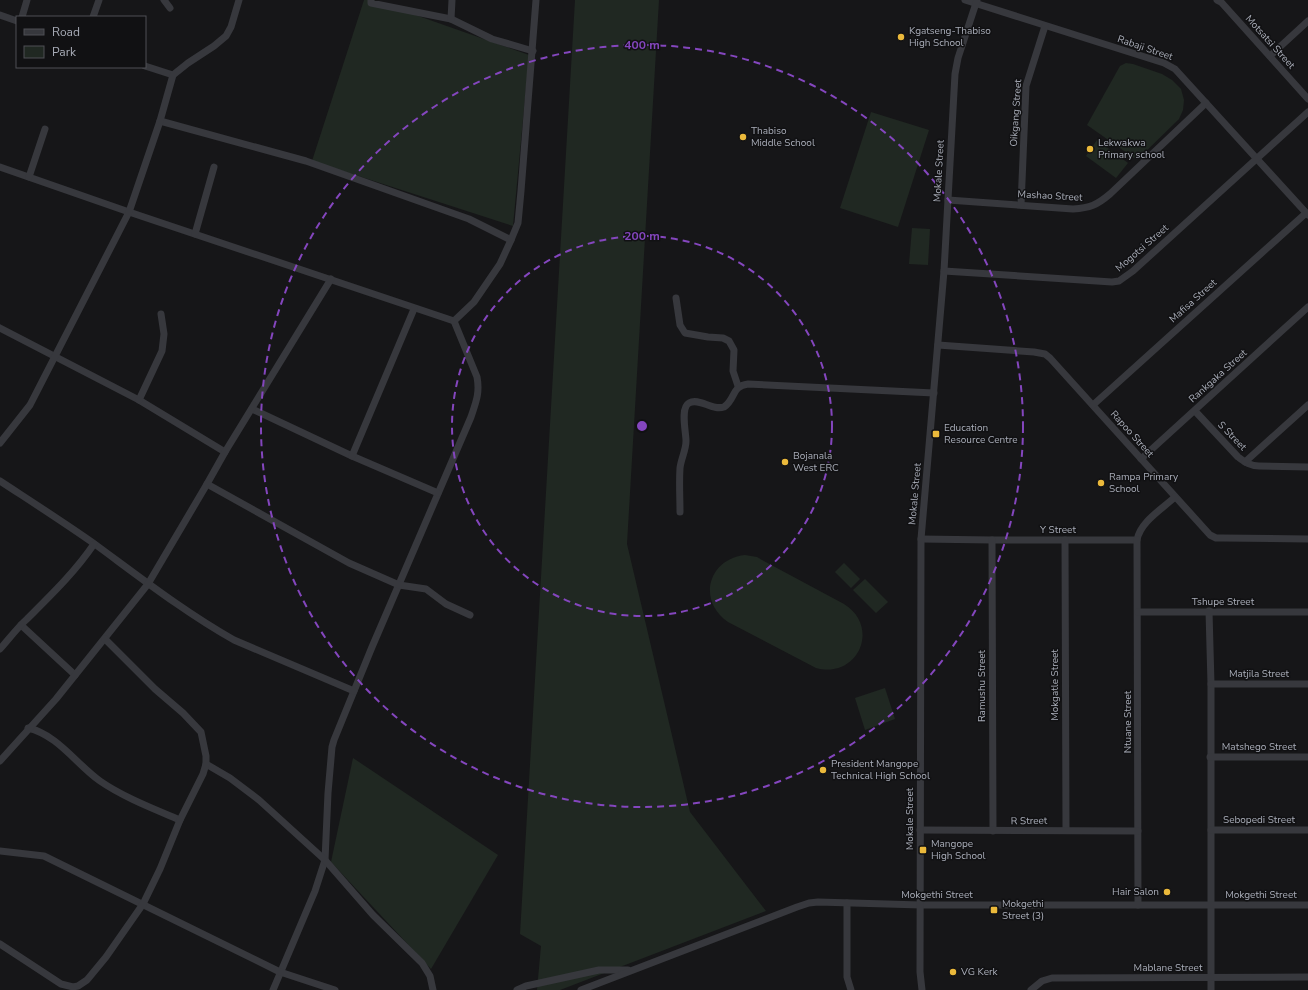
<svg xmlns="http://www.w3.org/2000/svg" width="1308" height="990" font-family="'Nunito Sans',sans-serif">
  <rect width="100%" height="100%" fill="#161618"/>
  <g fill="#202822">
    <polygon points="364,0 373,0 529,55 513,226 312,161"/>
    <polygon points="575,0 659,0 627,544 690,812 766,911 560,990 537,990 541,946 520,934"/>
    <polygon points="1126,63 1133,64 1162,74 1172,80 1181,89 1184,100 1183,110 1179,119 1137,160 1087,125 1120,66"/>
    <polygon points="871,112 929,130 898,227 840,208"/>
    <polygon points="1097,140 1128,163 1116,178 1086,156"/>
    <polygon points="912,228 930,229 928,265 909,264"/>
    <path d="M745 555 757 557 762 560 844 604C881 627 858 679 816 668L728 622C697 601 708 559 745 555Z"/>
    <polygon points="844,563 860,579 851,588 835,572"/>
    <polygon points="865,579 888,602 876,613 853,590"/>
    <polygon points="885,688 895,719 865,730 855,698"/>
    <polygon points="353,758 498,855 431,969 331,862"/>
  </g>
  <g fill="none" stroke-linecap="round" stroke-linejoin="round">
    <g stroke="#37383d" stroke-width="7">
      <polyline points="164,0 170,8"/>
      <polyline points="371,0 371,3 451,19 492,39 533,51"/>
      <polyline points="965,0 1164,63 1175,69 1308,215"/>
      <polyline points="1217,0 1221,2 1308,99"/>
      <polyline points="0,15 17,21"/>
      <polyline points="22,17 27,0"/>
      <polyline points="93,17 99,0"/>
      <polyline points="451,19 452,0"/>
      <polyline points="1270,56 1308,21"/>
      <polyline points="145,66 173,75"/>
      <polyline points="160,121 306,161 469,219 511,240"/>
      <path d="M0 167 129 212 454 321 477 377C480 393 476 402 471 417L372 647 334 740 332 747 328 793 325 860 315 891 273 990"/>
      <polyline points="29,177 45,129"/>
      <path d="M948 200 1073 209C1090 208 1097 205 1110 194L1206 103"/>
      <polyline points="1021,205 1026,86 1045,26"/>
      <polyline points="195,234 214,167"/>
      <polyline points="944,271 1112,282 1119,281 1133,271 1308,112"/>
      <polyline points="676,298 680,325 685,333 708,337 723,338 729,341 734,350 733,371 738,386"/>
      <polyline points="454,321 474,302 500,264 511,240 518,223 521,191 536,0"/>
      <polyline points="0,328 139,400 225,452"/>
      <polyline points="938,345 1034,352 1045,354 1050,358 1210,535 1216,538 1222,538 1308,539"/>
      <polyline points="139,400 162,351 164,334 161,314"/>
      <polyline points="1093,405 1306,213"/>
      <polyline points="252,409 352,456 438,493"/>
      <path d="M1195 411 1238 457C1245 462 1250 466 1259 466L1308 467"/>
      <polyline points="0,443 30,405 129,212 160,121 173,75 188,63 214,46 226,36 231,27 239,0"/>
      <polyline points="352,456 414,309"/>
      <polyline points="1141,459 1308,307"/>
      <polyline points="1245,462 1308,405"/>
      <path d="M0 481C32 502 65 523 96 545 141 578 186 613 234 640L354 691"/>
      <polyline points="207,484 349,563 399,585 426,589 446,604 470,615"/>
      <path d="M680 512C680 497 679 483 680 468 681 459 686 450 686 441 686 432 680 408 689 403 699 397 712 411 724 407 736 399 731 386 748 384L934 393"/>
      <path d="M921 539 992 540H1137C1140 522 1162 509 1175 497"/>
      <polyline points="992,540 993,831"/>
      <polyline points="1065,540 1066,830"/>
      <polyline points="1137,540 1138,905"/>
      <polyline points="1209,611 1211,684 1211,990"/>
      <polyline points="1138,612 1308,612"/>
      <polyline points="21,625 75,675"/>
      <path d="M0 649C9 639 17 628 27 619 51 595 75 572 94 544"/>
      <polyline points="1211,684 1308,684"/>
      <path d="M28 728C58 735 76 764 100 781 123 797 154 809 180 820"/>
      <polyline points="1210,757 1308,757"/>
      <polyline points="0,761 56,699 148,584 207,484 225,452 331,279"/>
      <polyline points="206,764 230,778 259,800 325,860 373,915 422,963 430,976 433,990"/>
      <polyline points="920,830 1138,831"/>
      <polyline points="1211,830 1308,830"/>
      <polyline points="0,851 44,856 280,972 335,990"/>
      <polyline points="847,903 847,977 851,990"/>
      <polyline points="0,944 61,984 73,987 78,986 87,980 106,957 143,904 160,869 180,820 203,774 206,764 206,756 201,732 183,713 155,689 105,639"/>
      <polyline points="517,990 526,986 599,970 628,970"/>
      <polyline points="581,990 797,907 809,903 818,902 921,905 1308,905"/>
      <polyline points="922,990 920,972 921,539 944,271 955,74 958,58 977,0"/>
      <polyline points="1031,990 1042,981 1052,978 1308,977"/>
    </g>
  </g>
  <g fill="none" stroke="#8446be" stroke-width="2" stroke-dasharray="7 5">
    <circle cx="642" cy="426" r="190"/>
    <circle cx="642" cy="426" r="381"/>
  </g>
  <g fill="#ebb93b" stroke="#111113" stroke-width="1.5">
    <circle cx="901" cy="37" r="4"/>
    <circle cx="743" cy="137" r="4"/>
    <circle cx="1090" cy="149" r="4"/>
    <rect x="932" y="430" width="8" height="8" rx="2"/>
    <circle cx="785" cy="462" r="4"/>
    <circle cx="1101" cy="483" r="4"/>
    <circle cx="823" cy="770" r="4"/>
    <rect x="919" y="846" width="8" height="8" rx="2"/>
    <circle cx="1167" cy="892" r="4"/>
    <rect x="990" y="906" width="8" height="8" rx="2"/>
    <circle cx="953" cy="972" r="4"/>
  </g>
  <g text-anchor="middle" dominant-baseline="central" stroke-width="3" stroke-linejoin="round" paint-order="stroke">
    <g font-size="10" fill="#a9adb8" stroke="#111113" text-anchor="start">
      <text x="909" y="31">Kgatseng-Thabiso<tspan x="909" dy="12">High School</tspan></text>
      <text x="751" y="131">Thabiso<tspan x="751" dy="12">Middle School</tspan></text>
      <text x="1098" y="143">Lekwakwa<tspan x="1098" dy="12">Primary school</tspan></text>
      <text x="944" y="428">Education<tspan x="944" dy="12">Resource Centre</tspan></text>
      <text x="793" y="456">Bojanala<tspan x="793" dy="12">West ERC</tspan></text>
      <text x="1109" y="477">Rampa Primary<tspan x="1109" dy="12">School</tspan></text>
      <text x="831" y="764">President Mangope<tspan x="831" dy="12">Technical High School</tspan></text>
      <text x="931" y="844">Mangope<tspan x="931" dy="12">High School</tspan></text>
      <text x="1159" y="892" text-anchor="end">Hair Salon</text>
      <text x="1002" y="904">Mokgethi<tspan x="1002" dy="12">Street (3)</tspan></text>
      <text x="961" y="972">VG Kerk</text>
    </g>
    <g font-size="10" fill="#a9adb8" stroke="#111113">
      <text transform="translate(1270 42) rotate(48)">Motsatsi Street</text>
      <text transform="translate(1145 48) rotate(19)">Rabaji Street</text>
      <text transform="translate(1016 113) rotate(-86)">Oikgang Street</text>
      <text transform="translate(939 171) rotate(-87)">Mokale Street</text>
      <text transform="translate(1050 196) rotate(3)">Mashao Street</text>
      <text transform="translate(1142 248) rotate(-41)">Mogotsi Street</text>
      <text transform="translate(1193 301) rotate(-42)">Mafisa Street</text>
      <text transform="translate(1218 376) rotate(-42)">Rankgaka Street</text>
      <text transform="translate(1132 434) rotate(48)">Rapoo Street</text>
      <text transform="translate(1232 436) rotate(46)">S Street</text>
      <text transform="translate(915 494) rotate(-85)">Mokale Street</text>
      <text x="1058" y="530">Y Street</text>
      <text x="1223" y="602">Tshupe Street</text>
      <text x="1259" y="674">Matjila Street</text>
      <text transform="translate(1055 685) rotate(-90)">Mokgatle Street</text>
      <text transform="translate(982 686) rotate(-90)">Ramushu Street</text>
      <text transform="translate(1128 722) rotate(-90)">Ntuane Street</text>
      <text x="1259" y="747">Matshego Street</text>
      <text transform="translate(910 819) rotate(-90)">Mokale Street</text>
      <text x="1259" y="820">Sebopedi Street</text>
      <text transform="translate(1029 821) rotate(-1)">R Street</text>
      <text x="937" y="895">Mokgethi Street</text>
      <text x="1261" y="895">Mokgethi Street</text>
      <text x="1168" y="968">Mablane Street</text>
    </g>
  </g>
  <circle cx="642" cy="426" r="6" fill="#8446be" stroke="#111113" stroke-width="2"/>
  <g font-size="12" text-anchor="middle" font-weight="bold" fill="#8446be" stroke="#111113" stroke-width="3" stroke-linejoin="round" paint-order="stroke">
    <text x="642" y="49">400 m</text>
    <text x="642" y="240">200 m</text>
  </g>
  <rect x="16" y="16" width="130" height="52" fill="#111113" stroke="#4e4f55"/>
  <rect x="24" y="29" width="20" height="6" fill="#37383d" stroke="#4e4f55"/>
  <text x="52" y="36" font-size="12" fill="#a9adb8">Road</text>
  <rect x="24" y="46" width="20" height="12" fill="#202822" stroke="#4e4f55"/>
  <text x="52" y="56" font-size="12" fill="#a9adb8">Park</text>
</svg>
